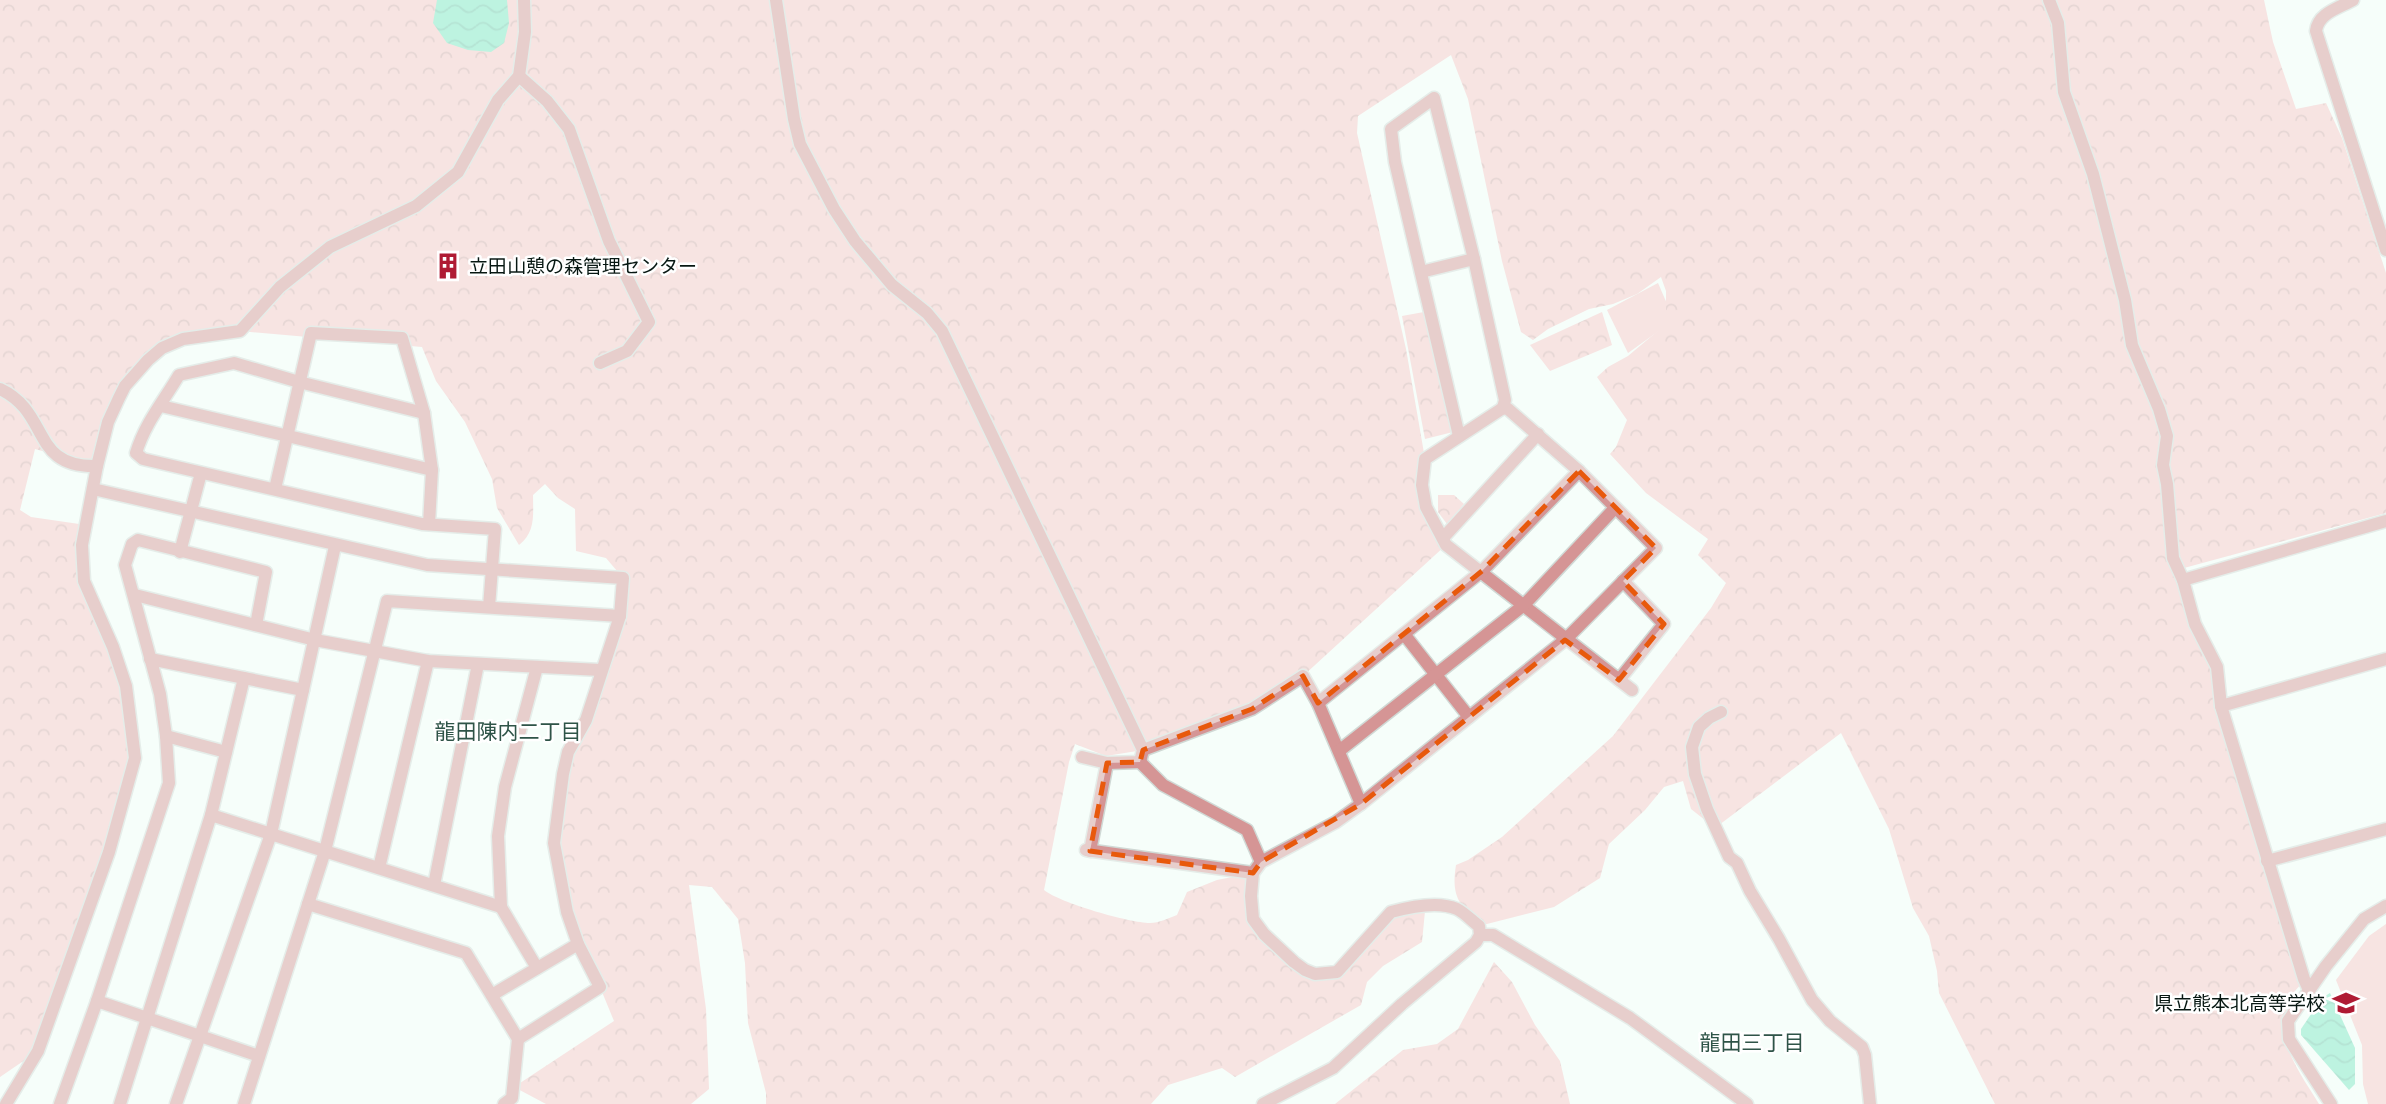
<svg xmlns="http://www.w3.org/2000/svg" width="2386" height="1104" font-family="'Source Serif 4','Noto Sans JP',serif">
  <defs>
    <pattern id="forest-crowns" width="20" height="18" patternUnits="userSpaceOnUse" patternTransform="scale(1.75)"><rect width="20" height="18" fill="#f8c5c5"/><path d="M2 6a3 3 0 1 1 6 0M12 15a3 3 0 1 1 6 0" fill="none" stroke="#d3a8a8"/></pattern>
    <pattern id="water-waves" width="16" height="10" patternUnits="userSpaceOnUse" patternTransform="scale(1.75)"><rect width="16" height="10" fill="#78e6c2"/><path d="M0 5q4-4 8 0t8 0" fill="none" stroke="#66c5a6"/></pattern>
  </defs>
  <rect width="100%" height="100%" fill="#f6fefa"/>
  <g fill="#f8c5c5">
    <polygon points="1658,283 1674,320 1628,353 1607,310"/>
    <polygon points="2386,924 2386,1104 2368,1104 2363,1084 2362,1045 2336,980 2369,936"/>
  </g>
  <g fill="url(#forest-crowns)">
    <path d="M0 0H2264L2273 42 2296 109 2326 103 2342 138 2386 273V513L2173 571 2189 623 2209 662 2220 719 2301 985C2293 991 2291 998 2287 1008 2275 1042 2302 1076 2319 1104H1995L1939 993 1937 971 1929 936 1913 908 1889 829 1841 733 1715 828 1691 809 1683 781 1664 787 1645 810 1609 844 1600 878 1554 907 1479 926C1459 903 1451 897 1456 865L1468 860 1502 837 1613 736 1711 608 1726 583 1698 555 1708 539 1646 493 1610 454 1616 447 1627 420 1597 377 1608 367 1628 356 1666 324V291L1661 277 1637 294 1613 304 1589 309 1548 329 1533 340 1521 332 1502 261 1468 99 1451 55 1358 116 1357 133 1406 349 1425 459 1422 485 1446 545 1303 676 1270 698 1143 750 1106 756 1075 744 1069 762 1044 890C1060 903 1130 923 1150 923 1159 923 1169 918 1177 915L1187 892 1217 880 1253 873V919L1305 970 1337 972 1404 908 1425 911 1422 942 1383 966 1367 982 1361 1005 1235 1077 1222 1068 1168 1085 1151 1104H766V1093L748 1023 745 963 738 919 712 887 689 885 706 1009 709 1089 691 1104H546L514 1087 614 1021 600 987 578 944 554 843 563 774 600 670 623 578 606 558 576 551 575 509 558 498 545 484 533 495C533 514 536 532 519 545L497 508 492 479 465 422 436 381 422 347 240 331 162 348 125 386 97 466 35 449 20 510 31 517 86 525 84 579 113 647 135 758 38 1051 0 1077Z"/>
    <polygon points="1424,312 1453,432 1425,439 1402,316"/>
    <polygon points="1602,312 1612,345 1550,371 1530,345"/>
    <polygon points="1438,495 1454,495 1464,504 1447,524 1438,512"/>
    <polygon points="1494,962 1512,982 1535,1025 1560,1061 1570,1104 1335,1104 1403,1050 1437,1044 1458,1029"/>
  </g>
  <g fill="url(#water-waves)">
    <polygon points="437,0 507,0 509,23 504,43 491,52 468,50 447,43 433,23"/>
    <polygon points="2330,993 2355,1048 2355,1084 2349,1090 2301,1035 2301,1029 2322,998"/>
  </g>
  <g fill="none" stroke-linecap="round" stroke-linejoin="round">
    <g stroke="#d0d9d5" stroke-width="15">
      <g id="minor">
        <polyline points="776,0 794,119 800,144 834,209 855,241 892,285 927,313 942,331 1143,750 1140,762 1107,763 1082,757"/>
        <polyline points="2049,0 2058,23 2064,92 2093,174 2125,300 2132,345 2159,409 2167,436 2163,465 2167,484 2173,558 2183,580 2195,624 2217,667 2221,706 2304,979 2309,990"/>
        <path d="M2353 0C2339 8 2318 13 2316 31L2386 250"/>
        <polyline points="519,76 547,101 569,129 609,241 649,322 627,351 600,363"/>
        <polyline points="1421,272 1474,259"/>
        <path d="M0 389C51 413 30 468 97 466"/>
        <polyline points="161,406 432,470"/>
        <polyline points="1503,408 1425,459 1422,485 1426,507 1446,545 1632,690"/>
        <path d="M424 413 299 382 234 363 179 375C163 402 145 423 136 453L143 459 422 524 495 529 489 607"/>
        <polyline points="1459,436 1395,162 1391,129 1434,98 1474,259 1505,400 1503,408"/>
        <polyline points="93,489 427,565 623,578 620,616 586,720 568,752 563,774 554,843 567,912 578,944 600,987 518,1039"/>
        <polyline points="275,489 311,333 402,338 424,413 432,470 429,524"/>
        <polyline points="1443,538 1538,434"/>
        <polyline points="180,552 201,473"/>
        <polyline points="2183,580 2386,521"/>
        <polyline points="135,595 315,640 428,661 600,670"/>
        <polyline points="1404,634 1469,717"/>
        <polyline points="150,659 303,690"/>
        <polyline points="537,667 505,787 498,836 501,907 537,968"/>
        <polyline points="1619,680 1664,624 1623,581"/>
        <polyline points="1318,703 1482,571 1579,471"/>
        <polyline points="2221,706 2386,659"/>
        <polyline points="1721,712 1709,718 1699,727 1692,747 1695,774 1707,809 1729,857 1737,863 1750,891 1779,939 1812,1000 1830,1021 1862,1047 1865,1055 1870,1104"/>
        <polyline points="166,736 226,752"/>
        <polyline points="1143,750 1252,709 1303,676 1318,703 1361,804"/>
        <polyline points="1339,751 1524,605 1615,508"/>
        <polyline points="1140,762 1163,785 1247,830 1261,862"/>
        <polyline points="211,815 501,907"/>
        <polyline points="1086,850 1253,873"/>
        <polyline points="1090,851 1107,763"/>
        <polyline points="2267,861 2386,829"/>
        <polyline points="379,868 428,661"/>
        <polyline points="434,885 478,664"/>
        <polyline points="308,904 466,953 518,1039 512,1098 504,1104"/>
        <polyline points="1480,935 1493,935 1630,1018 1747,1104"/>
        <polyline points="492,995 578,944"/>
        <polyline points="97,1001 259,1056"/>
        <polyline points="6,1104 38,1051 109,852 135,758 126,686 113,647 84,581 82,545 97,466 108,422 119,398 125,386 148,360 162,348 183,339 240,331 280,287 330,247 416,206 458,172 498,100 519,76 525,32 524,0"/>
        <polyline points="60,1104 97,1001 169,783 166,736 160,694 125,565 132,544 138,540 266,572 256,625"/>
        <polyline points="120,1104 211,815 244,678"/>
        <polyline points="176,1104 271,834 335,546"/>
        <polyline points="244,1104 325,851 387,601 620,616"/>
        <path d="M1263 1104 1333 1068 1402 1004 1476 942 1480 935 1479 926C1472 921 1465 913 1457 909 1439 901 1409 907 1391 912L1337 972 1315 974 1305 970 1294 962 1264 934 1253 919 1251 896 1253 873 1261 862 1336 822 1361 804 1565 640 1656 548 1579 471 1508 409 1503 408"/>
        <polyline points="2331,1104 2289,1039 2288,1021 2326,966 2364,919 2386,906"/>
      </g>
    </g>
    <use href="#minor" stroke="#d59595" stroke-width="12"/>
  </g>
  <path d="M0 0H2386V1104H0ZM1579 471 1656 548 1623 581 1664 624 1619 680 1565 640 1361 804 1261 862 1253 873 1090 851 1107 763 1140 762 1143 750 1252 709 1303 676 1318 703 1482 571Z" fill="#f6fefa" fill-opacity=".55" fill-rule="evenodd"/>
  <path fill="none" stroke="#e8590c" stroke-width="5" stroke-dasharray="14 9" stroke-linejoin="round" d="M1579 471 1656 548 1623 581 1664 624 1619 680 1565 640 1361 804 1261 862 1253 873 1090 851 1107 763 1140 762 1143 750 1252 709 1303 676 1318 703 1482 571Z"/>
  <defs>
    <g id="building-bare" transform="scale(2.1)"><path d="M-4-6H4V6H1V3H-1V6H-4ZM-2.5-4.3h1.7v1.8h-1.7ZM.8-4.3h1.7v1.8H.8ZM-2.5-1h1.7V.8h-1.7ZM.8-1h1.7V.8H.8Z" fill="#af1b34" stroke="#fff" stroke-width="2.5" paint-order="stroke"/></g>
    <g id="school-bare" transform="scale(2.1)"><path d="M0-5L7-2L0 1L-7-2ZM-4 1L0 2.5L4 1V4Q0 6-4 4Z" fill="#af1b34" stroke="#fff" stroke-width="2.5" paint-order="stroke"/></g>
  </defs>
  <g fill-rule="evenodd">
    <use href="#building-bare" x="448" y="266"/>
    <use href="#school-bare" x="2346" y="1003"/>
  </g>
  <g text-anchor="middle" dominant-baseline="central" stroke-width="5" stroke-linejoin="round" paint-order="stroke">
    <g font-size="19" fill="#071712" stroke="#fff" text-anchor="start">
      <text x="469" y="266">立田山憩の森管理センター</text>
      <text x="2325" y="1003" text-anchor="end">県立熊本北高等学校</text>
    </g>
    <g font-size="21" fill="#2f5448" stroke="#fff">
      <text x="508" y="731">龍田陳内二丁目</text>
      <text x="1752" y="1042">龍田三丁目</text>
    </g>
  </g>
</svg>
